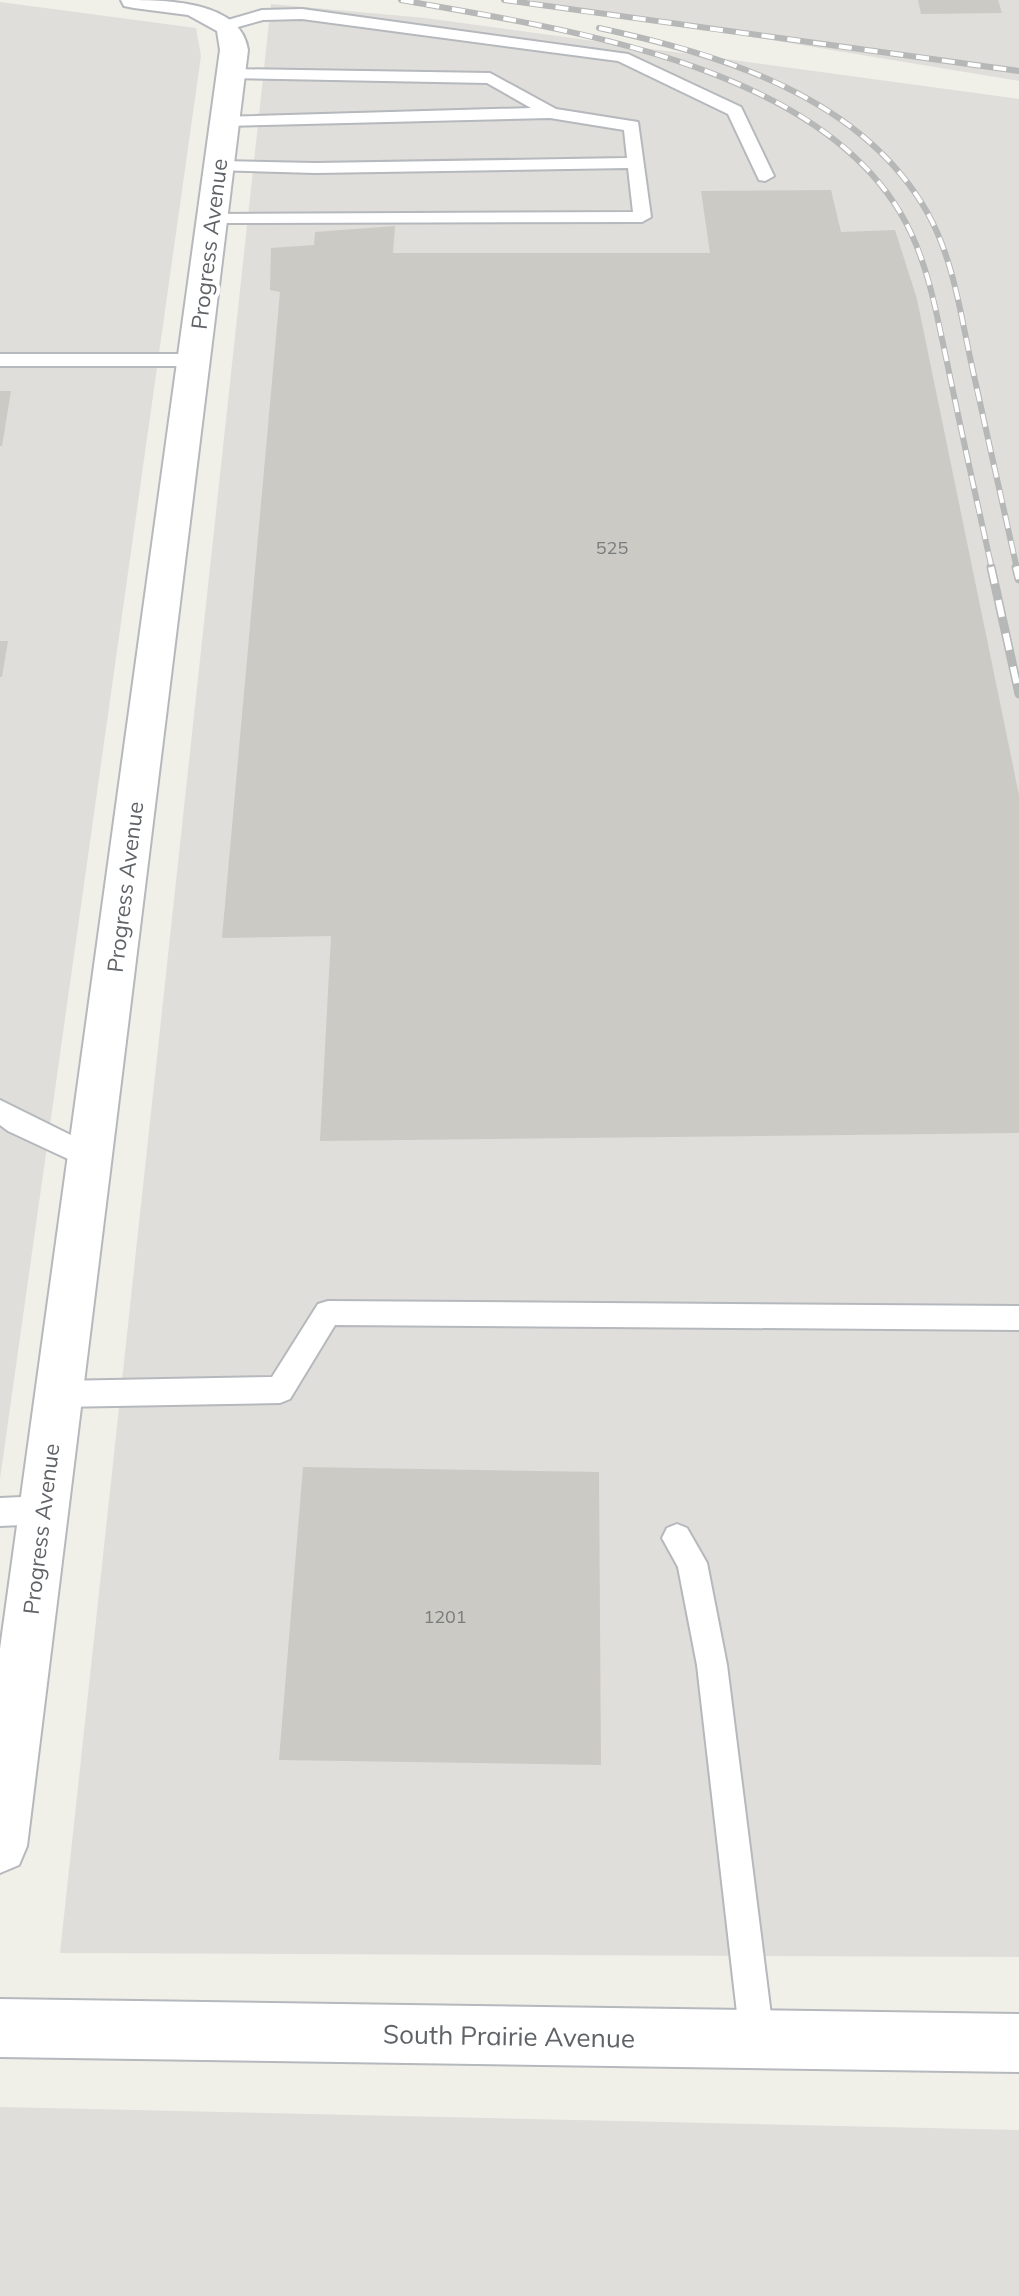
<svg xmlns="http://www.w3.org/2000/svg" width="1019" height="2296" font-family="Mulish,sans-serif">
  <rect width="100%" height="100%" fill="#f0efe8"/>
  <g fill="#e0deda">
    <polygon points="528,0 1019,0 1019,81"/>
    <polygon points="0,2 196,28 201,56 0,1479"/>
    <polygon points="271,4 425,18 1019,99 1019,1957 60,1953"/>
    <polygon points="0,2107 1019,2130 1019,2296 0,2296"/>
  </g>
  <g fill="#cccac4">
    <polygon points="918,0 998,0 1002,13 921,14"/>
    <polygon points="831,190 841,232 895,230 917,299 1019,795 1019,1133 320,1141 331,936 222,938 280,292 270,290 271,248 314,245 315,232 395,226 393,253 710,253 701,191"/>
    <polygon points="0,391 11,391 2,446 0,446"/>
    <polygon points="0,641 8,641 2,677 0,677"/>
    <polygon points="303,1467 599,1472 601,1765 279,1760"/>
  </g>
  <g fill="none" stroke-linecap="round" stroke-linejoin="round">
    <g stroke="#b5b8bc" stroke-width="4">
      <g id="service">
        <polygon points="302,9 628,54 741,107 774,176 765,181 759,180 728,114 618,61 302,19 263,20 227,30 219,25 221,22 262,10"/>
        <polygon points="231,69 490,73 556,109 638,122 651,217 642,222 207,223 204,219 207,215 213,214 633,212 628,168 315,173 213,170 210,166 213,162 219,161 315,163 627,158 624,130 550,118 225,126 217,121 219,117 531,108 487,83 225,78 223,74 225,70"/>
        <polygon points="0,354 194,354 204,360 194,366 0,366"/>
        <polygon points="0,1100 99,1149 103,1157 99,1165 90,1168 81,1165 8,1131 0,1125"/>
        <polygon points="328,1301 1019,1306 1019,1330 335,1325 290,1399 280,1403 58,1407 48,1403 44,1394 48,1385 58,1381 272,1377 318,1304"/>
        <polygon points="44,1496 54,1500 59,1510 54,1520 44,1524 0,1526 0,1498"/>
        <polygon points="677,1524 687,1528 707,1563 727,1665 774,2039 769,2051 757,2056 745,2051 740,2039 697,1665 678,1567 662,1538 667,1528"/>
      </g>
    </g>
    <g stroke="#b5b8bc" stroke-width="4">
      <path id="minor" d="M121 0C165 0 241 0 248 50L27 1846 19 1865 0 1873V1649L220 50 217 31 188 15 134 8 124 6Z"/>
    </g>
    <g stroke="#b5b8bc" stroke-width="4">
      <polygon id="tertiary" points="0,1999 1019,2014 1019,2072 0,2057"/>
    </g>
    <use href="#service" fill="#fff" fill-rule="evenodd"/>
    <use href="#minor" fill="#fff" fill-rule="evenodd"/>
    <use href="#tertiary" fill="#fff" fill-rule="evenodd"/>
    <g stroke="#b6b7b7" stroke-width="6">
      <g id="rail-far1">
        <path d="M401 0C563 29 833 65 911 233 931 276 938 322 948 367 962 435 977 502 992 569"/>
        <polyline points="504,0 1019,71"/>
        <path d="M599 28C720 54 861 96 927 212 953 258 960 311 971 362 986 431 1002 500 1017 569"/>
      </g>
    </g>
    <g stroke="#b6b7b7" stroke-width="9">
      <g id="rail">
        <polyline points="991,567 1019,694"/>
        <polyline points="1016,567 1019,579"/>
      </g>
    </g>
    <use href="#rail-far1" stroke="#fff" stroke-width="4" stroke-dasharray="13" stroke-linecap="butt"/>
    <use href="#rail" stroke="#fff" stroke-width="6" stroke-dasharray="17" stroke-linecap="butt"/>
  </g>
  <g text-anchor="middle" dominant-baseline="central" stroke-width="8" stroke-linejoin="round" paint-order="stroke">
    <g font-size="18" fill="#7a7d7e">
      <text x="612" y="547">525</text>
      <text x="445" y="1616">1201</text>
    </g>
    <g font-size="22" fill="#5f6367" stroke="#fff">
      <text transform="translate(209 244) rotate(-83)">Progress Avenue</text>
      <text transform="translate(125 887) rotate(-83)">Progress Avenue</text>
      <text transform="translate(41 1529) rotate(-83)">Progress Avenue</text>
    </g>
    <g font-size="26" fill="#5f6367" stroke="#fff">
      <text transform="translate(509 2036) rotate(1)">South Prairie Avenue</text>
    </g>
  </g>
</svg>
